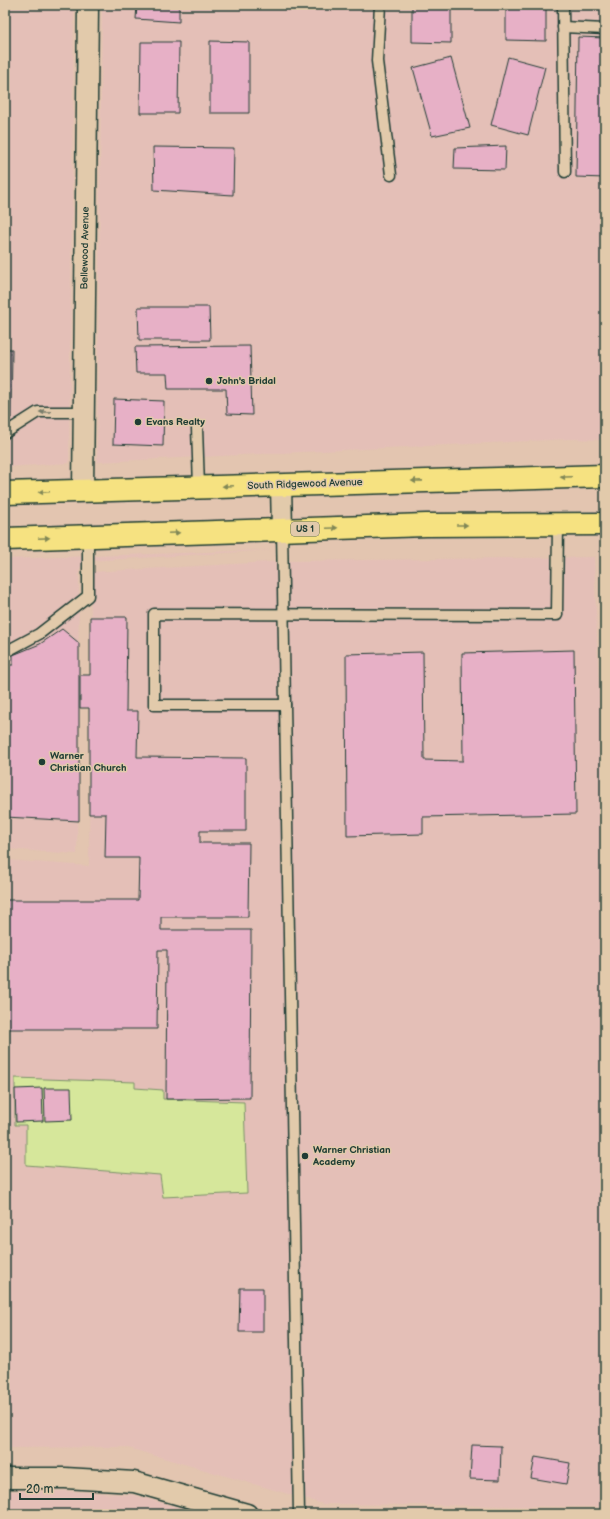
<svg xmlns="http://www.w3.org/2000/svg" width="610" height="1519" font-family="'Balsamiq Sans',sans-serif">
  <rect width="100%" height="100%" fill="#e3c5b0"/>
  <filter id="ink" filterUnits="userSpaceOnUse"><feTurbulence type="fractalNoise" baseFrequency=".025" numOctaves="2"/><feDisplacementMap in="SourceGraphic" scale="8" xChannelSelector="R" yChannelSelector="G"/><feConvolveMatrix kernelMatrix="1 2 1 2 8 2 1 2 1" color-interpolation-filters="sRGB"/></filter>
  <g filter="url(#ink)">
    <g fill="#e4bfb7">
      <polygon points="5,5 74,5 69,463 5,467"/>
      <polygon points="102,5 605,5 605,440 569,439 97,462"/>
      <polygon points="272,550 89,561 82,564 79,571 77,854 5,849 5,559"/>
      <polygon points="594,557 605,848 605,1507 323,1504 125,1447 5,1448 5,860 89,866 91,572 286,561"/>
      <polygon points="5,1491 65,1491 133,1495 202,1514 5,1514"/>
    </g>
    <polygon fill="#d6e79b" stroke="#7a9268" points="15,1078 135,1082 135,1088 163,1090 163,1099 244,1102 247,1193 163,1197 160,1175 26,1165 26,1125 15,1125"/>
    <g fill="#e7b0c6" stroke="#1f3d34">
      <polygon points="137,5 179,5 179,22 136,19"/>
      <polygon points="412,5 451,5 451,43 412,42"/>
      <polygon points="506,5 546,5 546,41 506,40"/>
      <rect x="572" y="5" width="33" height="2"/>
      <polygon points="578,37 605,38 605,178 576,177"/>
      <polygon points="210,41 249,42 249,113 210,113"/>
      <polygon points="141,42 179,42 178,113 140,113"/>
      <polygon points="508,57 545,67 528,135 491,125"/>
      <polygon points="451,58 470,128 432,136 413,68"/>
      <polygon points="506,146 505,170 454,169 455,148"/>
      <polygon points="153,147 234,148 233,195 154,190"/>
      <polygon points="138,307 209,307 210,340 139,340"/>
      <polygon points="250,346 252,415 227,414 226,389 168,389 167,373 136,373 135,347"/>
      <polygon points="5,349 12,349 11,418 5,418"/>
      <polygon points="114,399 164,401 163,446 113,444"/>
      <polygon points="90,617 127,617 126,711 138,711 137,757 246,758 246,831 200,831 200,843 249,843 248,917 161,917 161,930 251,930 250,1098 166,1099 167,950 158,950 157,1029 7,1029 7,900 138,900 139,858 105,858 106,814 89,814 89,708 80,708 80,675 90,675"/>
      <polygon points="62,629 79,643 79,821 5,817 5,665 13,665 13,655 40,644"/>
      <polygon points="574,650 576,814 423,817 423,834 347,836 346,654 423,652 424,760 463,761 462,653"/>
      <polygon points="42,1088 43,1121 16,1122 15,1089"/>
      <polygon points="44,1088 71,1088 72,1120 45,1121"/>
      <polygon points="240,1288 263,1288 263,1332 239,1332"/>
      <polygon points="472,1445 501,1446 500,1480 470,1479"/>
      <polygon points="535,1457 570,1463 566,1484 531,1478"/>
    </g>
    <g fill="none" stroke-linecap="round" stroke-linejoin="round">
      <g stroke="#1f3d34" stroke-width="13">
        <g id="service">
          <polyline points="380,5 377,61 391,175"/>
          <polyline points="563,5 565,172"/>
          <polyline points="563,27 605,29"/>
          <polyline points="197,428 199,487"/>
          <polyline points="5,433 38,412 84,412"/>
          <polyline points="282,530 299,1514"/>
          <polyline points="5,650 9,650 39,634 88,596 88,536"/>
          <polyline points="285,705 154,705 154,614 557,615 558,524"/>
        </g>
      </g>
      <g stroke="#1f3d34" stroke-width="23">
        <g id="minor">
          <polyline points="281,485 282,530"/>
          <polyline points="83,491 88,5"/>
          <polyline points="5,1478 65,1478 134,1482 247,1514"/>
        </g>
      </g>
      <g stroke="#1f3d34" stroke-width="25">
        <g id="primary">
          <polyline points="5,493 605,476"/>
          <polyline points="5,539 426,525 605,524"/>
        </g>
      </g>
      <use href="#service" stroke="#e2caab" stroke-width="10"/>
      <use href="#minor" stroke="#e2caab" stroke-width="20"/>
      <use href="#primary" stroke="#f6e281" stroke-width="22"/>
    </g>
    <defs><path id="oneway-solid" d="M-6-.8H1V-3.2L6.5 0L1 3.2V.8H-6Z"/></defs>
    <use fill="#777c6a" href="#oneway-solid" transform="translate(45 412) rotate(179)"/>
    <g fill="#808757">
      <use href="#oneway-solid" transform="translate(566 477) rotate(178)"/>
      <use href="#oneway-solid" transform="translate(417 481) rotate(179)"/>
      <use href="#oneway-solid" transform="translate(228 486) rotate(178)"/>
      <use href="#oneway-solid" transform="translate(44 492) rotate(178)"/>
      <use href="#oneway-solid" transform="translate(462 525)"/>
      <use href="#oneway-solid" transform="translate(332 528) rotate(-2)"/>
      <use href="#oneway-solid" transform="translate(174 533) rotate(-2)"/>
      <use href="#oneway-solid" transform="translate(44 538) rotate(-2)"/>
    </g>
  </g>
  <g fill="#1f3d34" stroke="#e2caab" stroke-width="1.5">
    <circle cx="209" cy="381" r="4"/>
    <circle cx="138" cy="422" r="4"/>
    <circle cx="42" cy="762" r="4"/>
    <circle cx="305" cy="1156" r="4"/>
  </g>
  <g text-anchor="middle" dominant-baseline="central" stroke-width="3" stroke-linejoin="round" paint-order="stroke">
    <rect fill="#e2caab" stroke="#5a6758" stroke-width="1" x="291" y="522" width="28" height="14" rx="3"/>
    <g font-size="9" font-weight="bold" fill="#1f3d34">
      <text x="305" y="529">US 1</text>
    </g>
    <g font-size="10" fill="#1f3d34" stroke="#e2caab">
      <text transform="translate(85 248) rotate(-89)">Bellewood Avenue</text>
      <text transform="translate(305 484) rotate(-2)">South Ridgewood Avenue</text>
    </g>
    <g font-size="10" font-weight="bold" fill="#1f3d34" stroke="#e2caab" text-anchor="start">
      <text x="217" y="381">John's Bridal</text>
      <text x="146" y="422">Evans Realty</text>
      <text x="50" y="756">Warner<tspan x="50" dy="12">Christian Church</tspan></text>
      <text x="313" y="1150">Warner Christian<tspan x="313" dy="12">Academy</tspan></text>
    </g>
  </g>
  <rect width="610" height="1519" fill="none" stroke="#e2caab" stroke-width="20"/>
  <rect x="10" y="10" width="590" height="1499" fill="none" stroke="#1f3d34" stroke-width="1.5" filter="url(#ink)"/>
  <path d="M20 1493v6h73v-6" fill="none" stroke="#1f3d34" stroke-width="2"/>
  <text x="26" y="1493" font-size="12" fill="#1f3d34" stroke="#e2caab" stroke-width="3" paint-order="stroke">20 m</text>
</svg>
